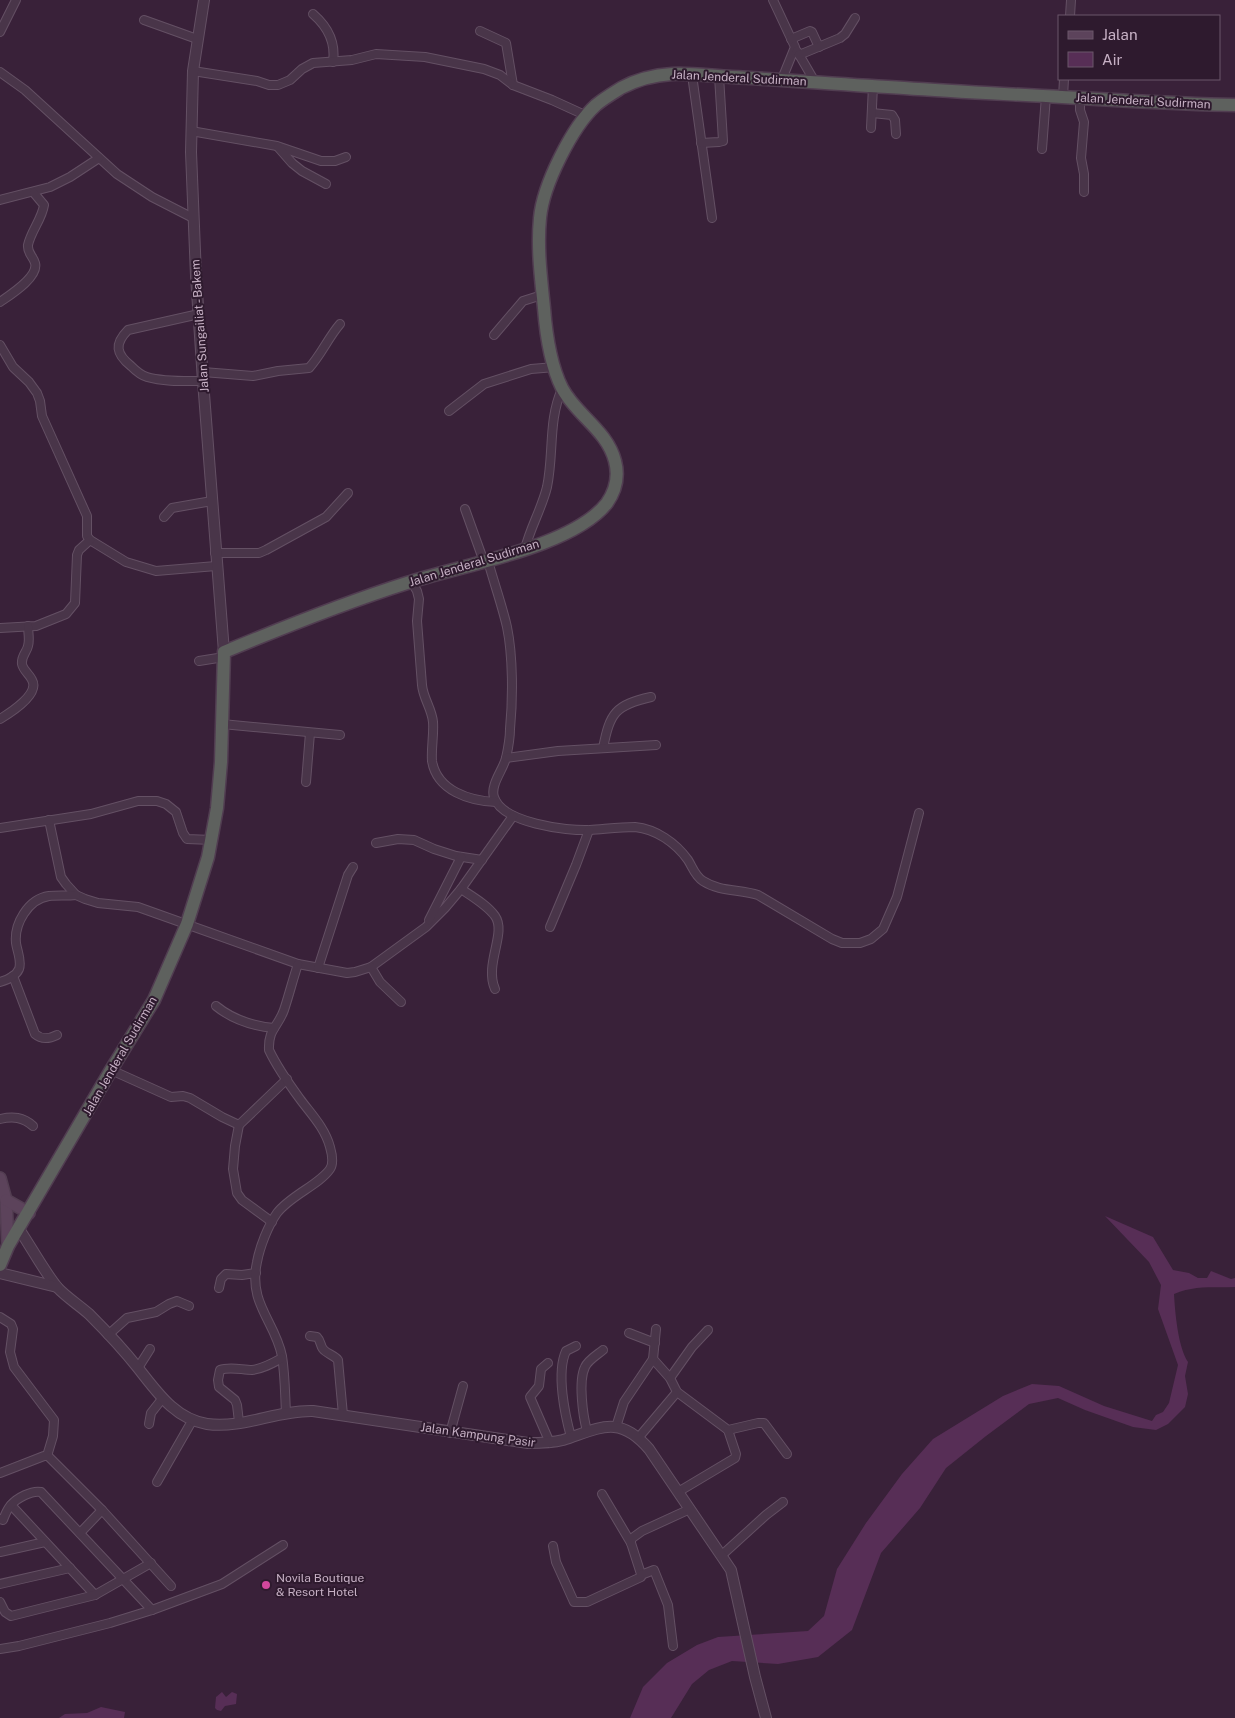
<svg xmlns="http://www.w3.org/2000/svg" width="1235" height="1718" font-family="'Public Sans',sans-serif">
  <rect width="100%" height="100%" fill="#392139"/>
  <g fill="#572e56">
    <path d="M1105 1216 1153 1237 1173 1270 1189 1273 1198 1278H1207L1211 1271 1231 1279 1235 1278V1287C1213 1288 1195 1285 1174 1294 1175 1312 1178 1347 1188 1362L1185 1376 1188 1394 1185 1407 1168 1424 1156 1430 1133 1427 1085 1410 1058 1398 1029 1404 986 1436 946 1468 920 1508 881 1553 852 1630 818 1657 778 1664 732 1661 709 1670 692 1684 671 1718H630L643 1687 667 1663 697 1645 718 1637 808 1631 824 1616 837 1569 866 1523 902 1474 933 1439 1003 1396 1032 1384 1059 1386 1104 1406 1152 1421 1156 1415 1163 1412 1169 1403 1178 1365 1158 1309 1161 1285 1149 1262Z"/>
    <polygon points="222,1692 226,1697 232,1692 237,1694 236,1704 225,1706 221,1711 217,1710 215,1708 216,1697"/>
    <polygon points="101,1707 125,1712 124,1718 59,1718 65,1714 87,1713"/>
  </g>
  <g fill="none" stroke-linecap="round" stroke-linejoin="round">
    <g stroke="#645064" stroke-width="10">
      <g id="minor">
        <polyline points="773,0 795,47 782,79"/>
        <path d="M313 14C328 27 336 42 333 62"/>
        <polyline points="1070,16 1071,0"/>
        <polyline points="144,20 197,39"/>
        <polyline points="480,31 506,43 513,85"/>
        <polyline points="0,32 16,0"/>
        <polyline points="791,39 810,31 812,32 819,47"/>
        <polyline points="797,51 815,82"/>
        <polyline points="799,55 840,38 845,34 855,18"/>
        <polyline points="193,71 257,81 269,85 278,85 290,80 302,69 313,63 352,60 376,54 425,57 484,69 500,75 513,85 552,100 587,116"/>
        <polyline points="0,72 25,90 117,174 152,197 193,218"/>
        <polyline points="692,75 712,218"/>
        <polyline points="1063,97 1064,79"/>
        <polyline points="1080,98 1080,110 1084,122 1081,158 1084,174 1084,192"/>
        <polyline points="872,113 892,115 895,120 896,134"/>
        <polyline points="871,128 873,86"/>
        <polyline points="191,131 277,146 321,161 335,161 346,157"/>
        <polyline points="701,143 719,142 723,141 719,76"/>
        <polyline points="278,147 292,163 302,171 326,184"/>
        <polyline points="1042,149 1046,96"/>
        <polyline points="0,200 50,187 70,177 99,158"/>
        <path d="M0 302C10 295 39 277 35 263 33 256 27 253 28 245 31 231 42 219 44 205L34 193"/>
        <path d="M199 314 128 330C114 344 116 354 131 366 135 370 140 375 147 377 164 382 185 381 203 381"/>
        <polyline points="494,335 523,301 542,295"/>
        <polyline points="0,345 13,367 29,382 37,393 40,401 42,416 87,516 87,536 90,540 126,562 156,571 216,566"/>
        <path d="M203 372 253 376 278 371 309 368C321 355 328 338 340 324"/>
        <polyline points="449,411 484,384 531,369 555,367"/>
        <polyline points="465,509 484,562"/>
        <polyline points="164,517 172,508 212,501"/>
        <path d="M525 549C530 528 542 508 547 487 554 454 548 420 562 389"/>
        <polyline points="215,553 259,553 266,550 326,517 348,493"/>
        <path d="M488 561C494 583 502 605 507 627 513 656 513 698 510 729 510 738 508 749 506 758 503 770 490 785 494 797 502 823 566 831 590 830 605 829 620 827 635 827 656 829 676 843 688 860 693 868 695 876 703 881 720 892 740 889 758 895L832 939 842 943H860L871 939 883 929 897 897 919 813"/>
        <path d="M411 581 417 591 419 599 417 621 422 685C423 698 432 709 433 722 434 735 431 748 432 761 437 791 470 801 496 802"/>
        <polyline points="0,628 36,626 66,614 75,603 77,555 79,550 90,540"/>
        <polyline points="199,661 224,657"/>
        <path d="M0 719C10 713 40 694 32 680 30 675 23 670 22 664 21 656 27 652 28 646 30 640 28 632 28 626"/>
        <polyline points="222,724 340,735"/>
        <path d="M603 748C610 713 615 705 651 697"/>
        <polyline points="506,758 558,751 656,745"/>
        <polyline points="306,782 310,733"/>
        <polyline points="49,820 61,877 66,884 76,895 85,899 98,903 138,907 298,964 347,973 355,972 371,967 426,927 445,908 461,889 513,816"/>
        <polyline points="0,828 91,814 138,801 157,801 166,804 176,812 183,833 187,839 212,840"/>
        <polyline points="376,843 398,839 414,840 434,849 456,856 482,860"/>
        <path d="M461 889C473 897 487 905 495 916 507 933 484 964 495 989"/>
        <polyline points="429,920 461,857"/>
        <polyline points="550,927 576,865 589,830"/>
        <polyline points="371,967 380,982 401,1002"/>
        <polyline points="318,968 348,875 353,867"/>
        <path d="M13 976 35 1034C42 1040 49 1039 57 1035"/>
        <path d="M0 982C7 980 16 976 19 969 22 961 17 951 16 943 14 924 28 899 49 896 57 895 67 896 76 895"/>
        <path d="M216 1006C232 1019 253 1026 274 1028"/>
        <polyline points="111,1070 171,1097 183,1096 190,1098 222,1117 239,1125"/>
        <path d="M0 1119C13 1116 23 1117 33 1126"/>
        <polyline points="272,1222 242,1200 237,1193 233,1169 235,1146 239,1125 287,1079"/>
        <polyline points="219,1288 221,1279 226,1274 242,1275 256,1273"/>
        <polyline points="0,1317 11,1324 13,1329 10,1352 14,1367 54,1420 53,1436 47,1456"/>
        <polyline points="629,1333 655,1343"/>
        <polyline points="108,1335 127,1318 156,1312 169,1304 177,1301 189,1306"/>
        <path d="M310 1336 317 1337C321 1341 320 1345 323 1349 327 1354 334 1355 338 1360L343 1415"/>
        <polyline points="653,1359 670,1378 677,1392 728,1430 758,1423 764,1423 787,1454"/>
        <polyline points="548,1363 541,1369 539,1386 530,1397 550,1443"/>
        <polyline points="138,1368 150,1349"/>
        <polyline points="670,1378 692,1347 708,1330"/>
        <path d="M286 1413C285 1394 285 1375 282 1356 275 1321 248 1304 257 1262 260 1246 268 1226 277 1213 291 1195 319 1185 330 1169 334 1163 332 1154 330 1147 325 1128 311 1114 300 1099 289 1084 277 1067 269 1050 268 1029 278 1027 284 1010 289 995 293 979 298 964"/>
        <path d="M239 1422 237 1405 235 1400 219 1387 218 1380 220 1370C230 1366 242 1370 252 1370 263 1369 273 1363 282 1358"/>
        <polyline points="149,1424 151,1413 162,1399"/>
        <polyline points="616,1427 624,1402 653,1359 656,1329"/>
        <path d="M587 1431C583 1416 578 1381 585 1367 588 1360 597 1355 603 1350"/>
        <polyline points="450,1433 463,1386"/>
        <path d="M571 1437C565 1415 556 1373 566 1351L576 1346"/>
        <polyline points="639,1437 677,1392"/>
        <polyline points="0,1473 44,1456 48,1456 102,1510 171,1586"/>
        <polyline points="157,1482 192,1421"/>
        <polyline points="678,1492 735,1458 736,1454 728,1430"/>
        <polyline points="11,1505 95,1595"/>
        <path d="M0 1519 3 1520C5 1515 7 1509 11 1505 17 1498 32 1490 41 1492L152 1610"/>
        <polyline points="80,1533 102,1510"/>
        <polyline points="631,1543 631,1539 642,1531 690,1509"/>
        <polyline points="553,1546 556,1562 574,1602 587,1602 641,1577 641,1574 631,1543 602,1494"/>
        <polyline points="0,1552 45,1542"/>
        <polyline points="722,1555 766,1515 783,1502"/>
        <polyline points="641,1575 654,1570 668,1605 673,1646"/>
        <polyline points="0,1584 70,1568"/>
        <polyline points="0,1602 5,1612 11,1616 95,1595 151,1563"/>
        <polyline points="0,1649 19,1646 110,1623 152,1610 222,1584 283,1545"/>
      </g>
    </g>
    <g stroke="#645064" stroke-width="12">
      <g id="tertiary">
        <polyline points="204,0 193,71 191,152 196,276 203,381 224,652"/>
        <path d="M19 1229C31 1247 44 1271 57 1287 66 1297 79 1305 89 1314 106 1331 123 1349 138 1368 157 1392 175 1419 207 1424 243 1429 277 1410 313 1411L528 1443C540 1443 551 1443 563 1440 600 1428 619 1414 649 1449L731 1570 755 1677 766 1718"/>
        <polyline points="0,1273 57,1287"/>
      </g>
    </g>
    <g stroke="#533e52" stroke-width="14">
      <g id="secondary">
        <polyline points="0,1178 6,1200 8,1246"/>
        <polyline points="6,1200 29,1213"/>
      </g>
    </g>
    <g stroke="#513d51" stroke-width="15">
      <path id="trunk" d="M0 1265 8 1246 111 1070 154 1000 187 924 208 857 217 808 221 762 224 652C284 627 344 603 407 583 460 565 572 548 607 503 616 490 619 476 615 461 607 430 576 415 562 388 550 364 546 334 544 308 541 278 537 248 540 218 543 185 572 127 596 105 603 99 613 93 621 88 636 80 655 75 672 74 691 73 712 76 732 77 789 80 847 85 904 88 957 92 1010 94 1062 97 1120 100 1177 104 1235 105"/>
    </g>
    <use href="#minor" stroke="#493549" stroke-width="8"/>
    <use href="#tertiary" stroke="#493549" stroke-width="10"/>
    <use href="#secondary" stroke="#5c435b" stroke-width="11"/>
    <use href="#trunk" stroke="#5e615e" stroke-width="12"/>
  </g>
  <circle fill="#d1479c" stroke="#2e1a2e" stroke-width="2" cx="266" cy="1585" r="5"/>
  <g text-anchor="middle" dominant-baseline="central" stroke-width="4" stroke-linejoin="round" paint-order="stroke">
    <g font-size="12" fill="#c6b0c4" stroke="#2e1a2e">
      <text transform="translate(739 78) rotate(3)">Jalan Jenderal Sudirman</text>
      <text transform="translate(1143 101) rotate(3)">Jalan Jenderal Sudirman</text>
      <text transform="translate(200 326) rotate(-94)">Jalan Sungailiat - Bakem</text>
      <text transform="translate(474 563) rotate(-17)">Jalan Jenderal Sudirman</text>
      <text transform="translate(120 1056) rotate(-60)">Jalan Jenderal Sudirman</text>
      <text transform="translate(478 1435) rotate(8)">Jalan Kampung Pasir</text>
    </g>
    <g font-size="12" fill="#c6b0c4" stroke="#2e1a2e" text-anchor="start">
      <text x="276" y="1578">Novila Boutique<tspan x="276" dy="14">&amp; Resort Hotel</tspan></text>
    </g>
  </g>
  <rect x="1058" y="15" width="162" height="65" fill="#2e1a2e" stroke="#6b566a"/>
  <rect x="1068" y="31" width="25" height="8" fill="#5c435b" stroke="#6b566a"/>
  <text x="1102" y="40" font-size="15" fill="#c6b0c4">Jalan</text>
  <rect x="1068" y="52" width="25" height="15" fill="#572e56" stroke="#6b566a"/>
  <text x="1102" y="65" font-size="15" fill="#c6b0c4">Air</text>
</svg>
